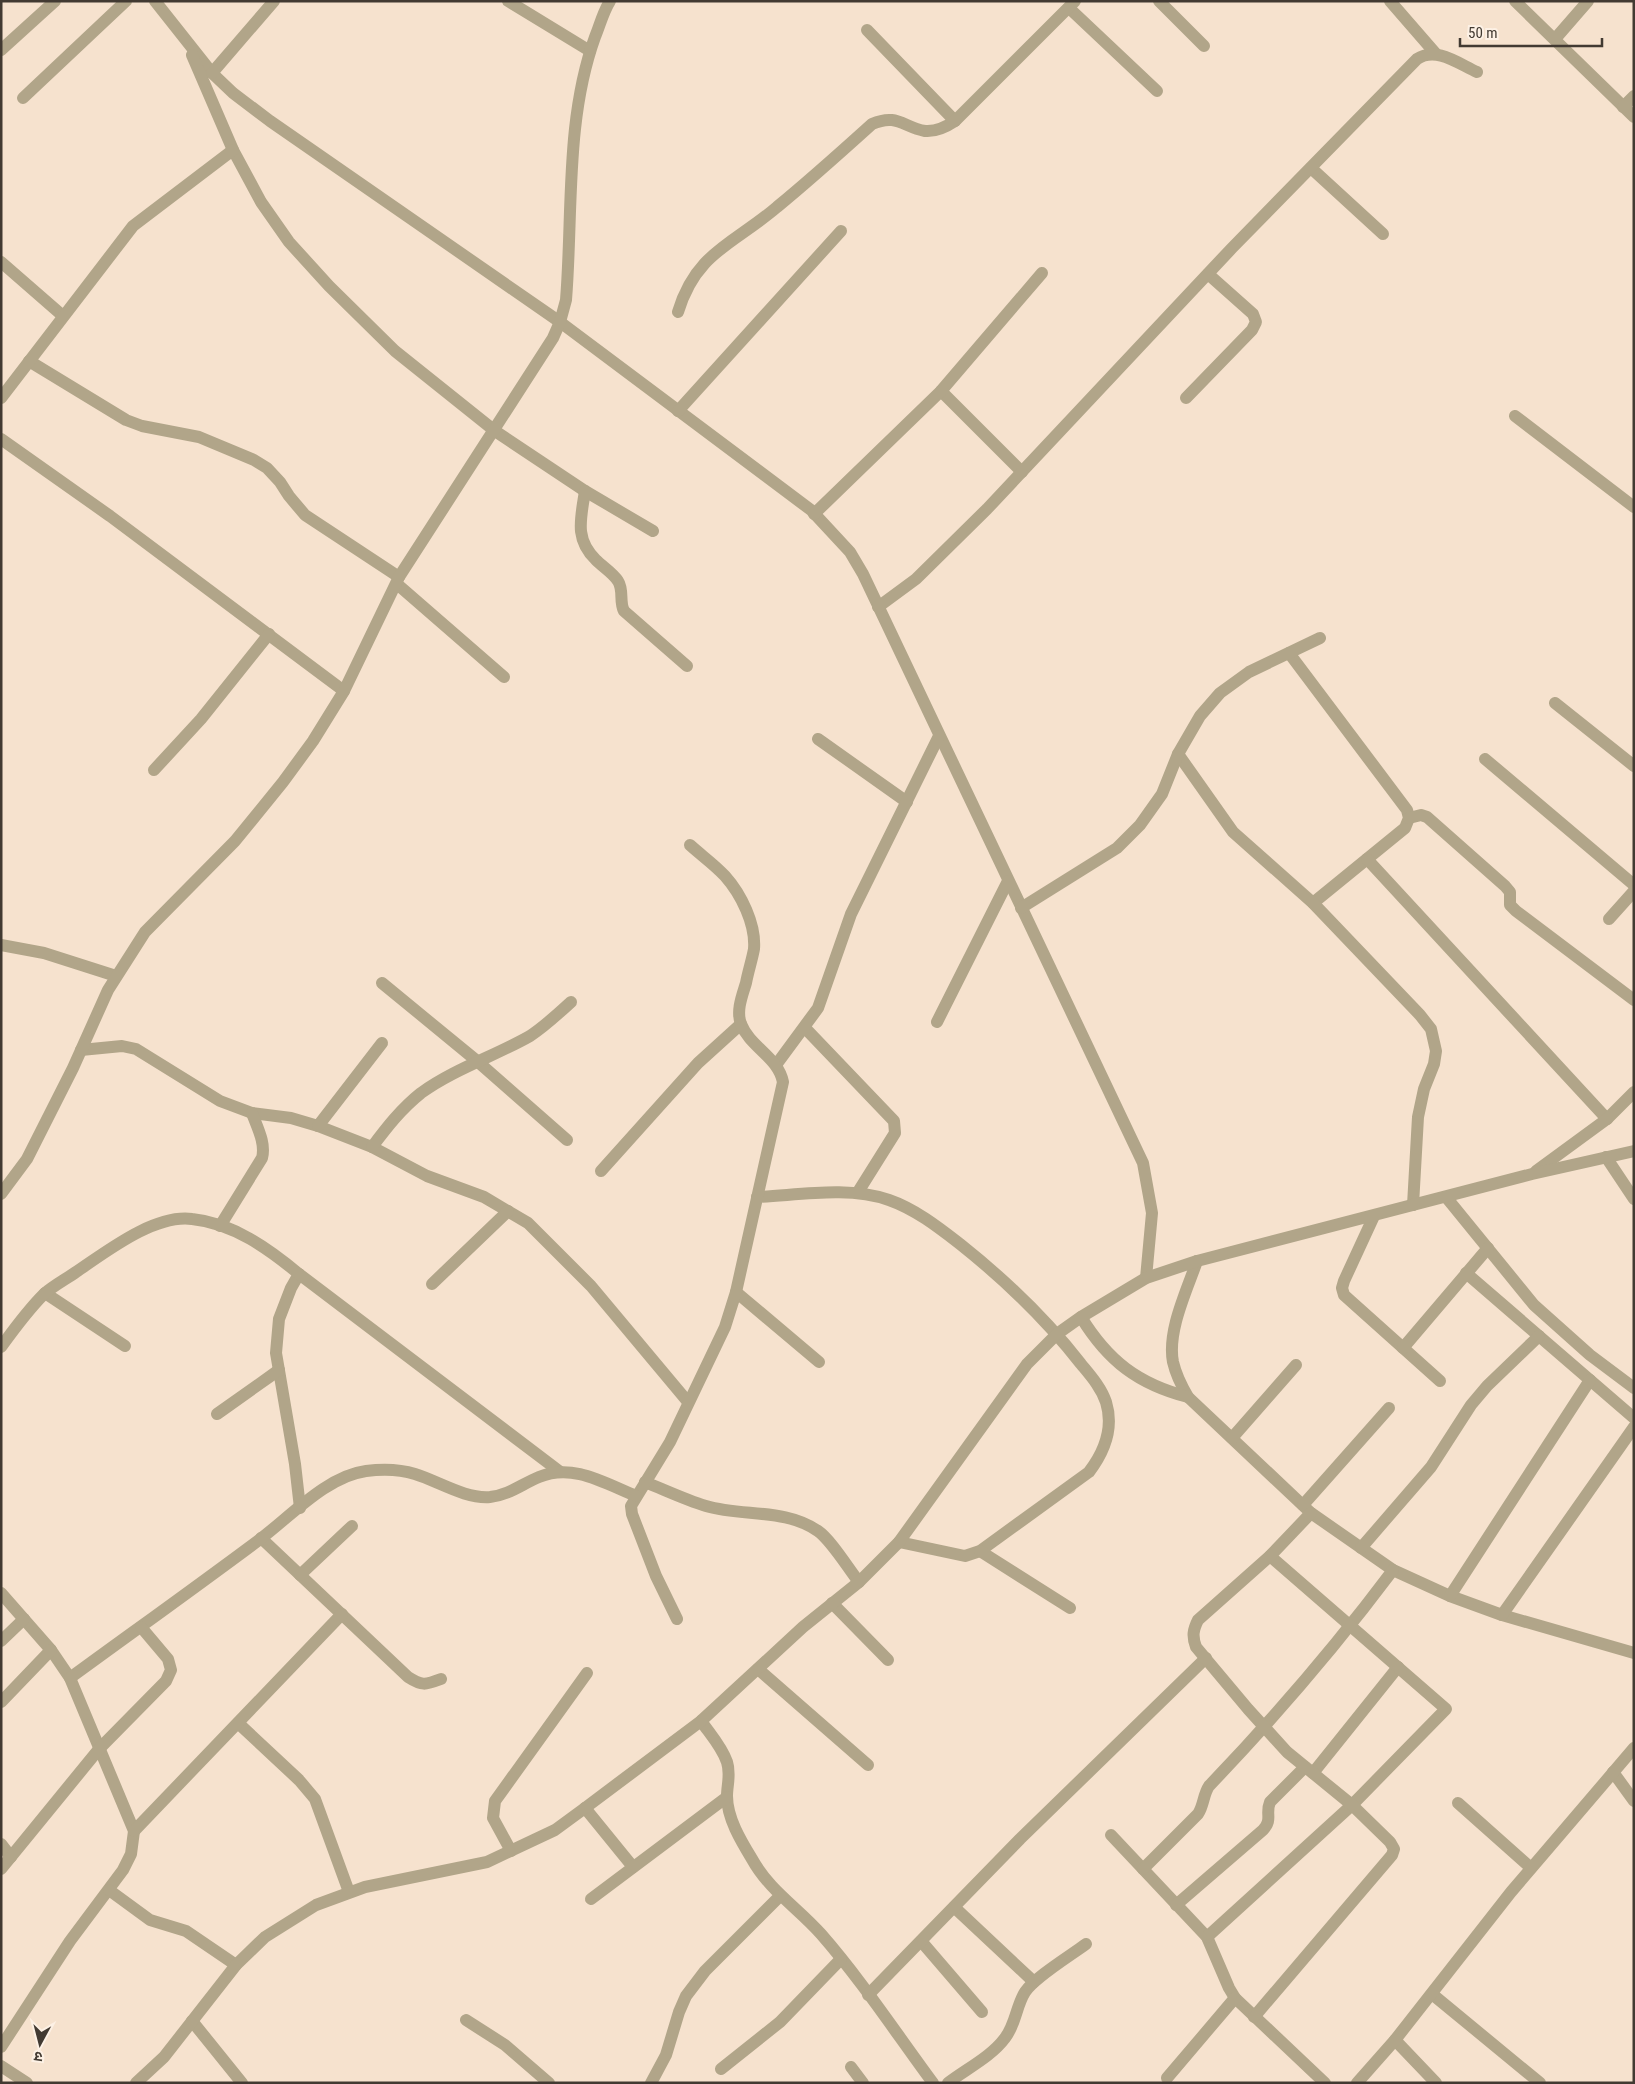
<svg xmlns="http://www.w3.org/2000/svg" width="1635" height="2084" font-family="'Roboto Condensed','Noto Sans Devanagari',sans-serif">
  <rect width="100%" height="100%" fill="#f6e2ce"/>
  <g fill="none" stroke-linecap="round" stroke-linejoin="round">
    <g stroke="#b1a589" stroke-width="12">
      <polyline points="155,1 212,73 233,93 270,121 560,322 811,510 850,552 863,574 1143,1163 1152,1213 1146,1278"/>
      <polyline points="508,1 590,51"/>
      <polyline points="1159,1 1204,46"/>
      <polyline points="1390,1 1436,54"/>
      <polyline points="1515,1 1634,117"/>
      <polyline points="1069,8 1157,91"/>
      <polyline points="867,30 955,121"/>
      <polyline points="1555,39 1588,1"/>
      <polyline points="1,50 55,1"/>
      <polyline points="192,55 233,150 261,202 289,242 329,286 395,351 495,431 585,491 653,531"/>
      <polyline points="212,73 274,1"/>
      <polyline points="23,98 126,1"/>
      <polyline points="1623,107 1634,96"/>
      <polyline points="1311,168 1383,234"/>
      <polyline points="1,262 63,316"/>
      <path d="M678 312C696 252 734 244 777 207 810 180 841 152 872 124 897 113 903 127 925 131 936 132 946 127 955 121L1075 1"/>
      <polyline points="29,361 126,420 142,426 199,437 254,460 267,468 280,482 289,496 305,515 399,577"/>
      <polyline points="941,391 1022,472"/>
      <polyline points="1,398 133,226 233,150"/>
      <polyline points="1186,398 1252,330 1256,322 1253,314 1208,274"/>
      <polyline points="678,411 841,231"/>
      <polyline points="1515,416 1634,507"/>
      <polyline points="1,439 110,516 344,691"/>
      <path d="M585 491C581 518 574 539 596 560 603 567 613 573 618 581 624 590 619 602 624 611L687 666"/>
      <polyline points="814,514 941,391 1042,273"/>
      <polyline points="397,584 504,677"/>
      <path d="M878 607 916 579 987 509 1232 248 1417 59C1436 46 1459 64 1477 72"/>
      <polyline points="1289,653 1407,810 1409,818 1405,828 1313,903"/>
      <polyline points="1555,703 1634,766"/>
      <polyline points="818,739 907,802"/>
      <polyline points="1178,754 1233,832 1313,903 1420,1015 1431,1029 1436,1051 1434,1064 1424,1089 1418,1117 1413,1205"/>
      <polyline points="1485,759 1634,885"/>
      <polyline points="154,770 201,719 269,634"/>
      <polyline points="1409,818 1421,815 1427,817 1505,886 1510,892 1510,905 1516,911 1634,1000"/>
      <polyline points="1367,859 1607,1119"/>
      <polyline points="1021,908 1117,848 1140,825 1162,794 1178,754 1200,716 1220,693 1249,672 1320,638"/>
      <polyline points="1609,919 1634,891"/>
      <polyline points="1,945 44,953 116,976"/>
      <polyline points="382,983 477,1061 567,1140"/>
      <polyline points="937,1022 1008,881"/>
      <polyline points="805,1028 894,1121 895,1133 858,1192"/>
      <polyline points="81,1050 122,1046 136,1049 220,1101 252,1113 291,1118 318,1126 372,1147 427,1176 484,1197 528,1223 591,1286 688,1402"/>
      <polyline points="776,1065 818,1008 851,914 939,736"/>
      <polyline points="318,1126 382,1043"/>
      <path d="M372 1147C387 1127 401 1109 421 1093 454 1069 495 1056 530 1036 545 1026 558 1014 571 1002"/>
      <polyline points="1606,1157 1634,1199"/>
      <polyline points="601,1171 698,1063 741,1024"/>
      <polyline points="1536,1171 1607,1119 1634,1092"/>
      <path d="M1 1194 27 1159 73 1068 108 990 145 932 235 841 283 782 313 741 344 691 399 577 553 338 560 322 566 300C573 213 565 120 595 37 600 25 603 12 610 1"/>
      <path d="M757 1197C800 1195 848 1186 889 1200 915 1209 938 1227 960 1244 1004 1279 1046 1319 1081 1364 1090 1375 1101 1387 1106 1402 1114 1428 1105 1451 1089 1472L980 1551 965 1556 899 1542"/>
      <polyline points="1446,1197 1534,1305 1590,1355 1634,1388"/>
      <polyline points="1374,1216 1344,1281 1342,1288 1344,1295 1440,1381"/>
      <path d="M220 1226 262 1158C266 1143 257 1127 252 1113"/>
      <path d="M1197 1261C1187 1290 1167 1331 1173 1362 1176 1375 1181 1385 1188 1397L1311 1513 1393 1570 1450 1596 1502 1615 1634 1653"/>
      <polyline points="1466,1273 1634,1418"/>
      <polyline points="299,1274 291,1288 279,1319 276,1353 295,1464 300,1508"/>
      <polyline points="432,1284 508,1211"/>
      <polyline points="736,1292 819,1362"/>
      <polyline points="45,1293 125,1346"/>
      <path d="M1081 1317C1108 1361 1138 1384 1188 1397"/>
      <path d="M1 1347C14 1329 28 1310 44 1294 53 1286 66 1279 76 1272 106 1252 154 1214 192 1219 233 1223 269 1249 299 1274L559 1471"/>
      <polyline points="1403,1348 1488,1248"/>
      <polyline points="217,1414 279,1370"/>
      <polyline points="1232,1438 1296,1365"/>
      <path d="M645 1482C665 1490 686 1500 706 1506 743 1517 785 1508 818 1531 831 1540 848 1568 859 1582"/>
      <polyline points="1303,1505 1389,1408"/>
      <path d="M261 1538 408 1677C422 1686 425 1685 441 1679"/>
      <polyline points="1361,1548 1431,1467 1471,1405 1487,1386 1539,1336"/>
      <polyline points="980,1551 1070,1608"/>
      <polyline points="300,1575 352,1526"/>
      <polyline points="1,1593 51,1650 70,1678 134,1831 131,1854 123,1870 70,1941 1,2047"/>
      <polyline points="1450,1596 1590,1380"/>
      <polyline points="832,1603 888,1660"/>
      <polyline points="1502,1615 1634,1427"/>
      <path d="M677 1619 656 1576 632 1514 631 1506 670 1442 725 1327 736 1292 783 1082C778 1057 750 1047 741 1024 736 1011 742 996 746 983 748 972 752 960 754 949 756 924 741 894 725 876 715 865 701 855 690 845"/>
      <polyline points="1,1641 24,1619"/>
      <polyline points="758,1669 868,1765"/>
      <path d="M70 1678C133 1632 196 1587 259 1540 290 1517 327 1476 366 1471 382 1469 399 1469 415 1474 438 1481 465 1499 490 1497 509 1495 522 1484 539 1477 573 1463 604 1483 636 1496"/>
      <polyline points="1,1702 51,1650"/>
      <path d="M701 1721C710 1734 722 1747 727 1762 731 1774 727 1785 727 1796 727 1818 741 1841 752 1859 769 1890 798 1908 821 1934 862 1981 896 2033 933 2083"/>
      <polyline points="238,1723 299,1780 315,1799 349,1892"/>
      <polyline points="1613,1772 1634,1801"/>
      <polyline points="1313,1773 1398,1667"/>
      <polyline points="1458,1803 1531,1868"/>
      <polyline points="585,1808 633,1867"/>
      <polyline points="134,1831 342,1614"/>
      <polyline points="1111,1835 1207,1937 1229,1988 1235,1998 1325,2083"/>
      <polyline points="1,1844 11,1857"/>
      <polyline points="511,1851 493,1818 495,1801 587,1673"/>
      <polyline points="1,1869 99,1749 166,1681 171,1670 168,1659 141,1627"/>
      <path d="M1143 1869 1198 1814C1204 1805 1203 1795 1209 1786 1275 1717 1336 1646 1393 1570"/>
      <polyline points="109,1890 150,1920 186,1931 236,1965"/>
      <polyline points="591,1899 727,1797"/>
      <path d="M1176 1905 1263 1830C1273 1819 1265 1814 1270 1802L1305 1767"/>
      <polyline points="954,1907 1034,1982"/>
      <polyline points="1207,1937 1352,1805 1446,1709 1270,1556"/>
      <polyline points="921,1941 982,2012"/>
      <polyline points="1432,1994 1540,2083"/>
      <polyline points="868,1995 1020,1839 1206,1658"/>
      <path d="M1254 2017 1392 1855 1394 1849 1390 1842 1352 1805 1287 1752 1248 1709 1196 1647C1192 1636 1193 1630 1198 1620L1270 1556 1311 1513"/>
      <polyline points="466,2020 505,2045 549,2083"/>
      <polyline points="192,2021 242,2083"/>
      <polyline points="1395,2040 1436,2083"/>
      <polyline points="1,2066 27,2083"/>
      <polyline points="851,2067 863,2083"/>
      <polyline points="721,2069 780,2022 841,1959"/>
      <polyline points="1167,2078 1235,1998"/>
      <polyline points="136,2083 164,2057 236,1965 265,1937 316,1905 365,1887 487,1862 555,1830 585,1808 701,1721 803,1627 859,1582 899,1542 1027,1364 1057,1334 1081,1317 1146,1278 1197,1261 1532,1174 1634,1151"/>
      <polyline points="651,2083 666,2055 679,2012 686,1996 705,1971 780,1896"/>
      <path d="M948 2083C966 2069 991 2057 1005 2038 1016 2024 1016 2006 1025 1992 1035 1977 1070 1956 1086 1944"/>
      <polyline points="1357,2083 1395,2040 1511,1892 1634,1748"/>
    </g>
  </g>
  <rect width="1635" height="2084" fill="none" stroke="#423a32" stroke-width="5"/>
  <g transform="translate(40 2044) rotate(187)" stroke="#fdf1e5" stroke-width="4" paint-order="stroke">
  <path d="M0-4L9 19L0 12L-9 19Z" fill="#423a32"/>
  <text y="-8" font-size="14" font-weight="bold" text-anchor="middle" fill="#423a32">उ</text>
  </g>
  <path d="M1460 38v8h142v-8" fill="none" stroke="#423a32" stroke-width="2.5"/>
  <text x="1468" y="38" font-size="15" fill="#423a32" stroke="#fdf1e5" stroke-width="4" paint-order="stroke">50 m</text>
</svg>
